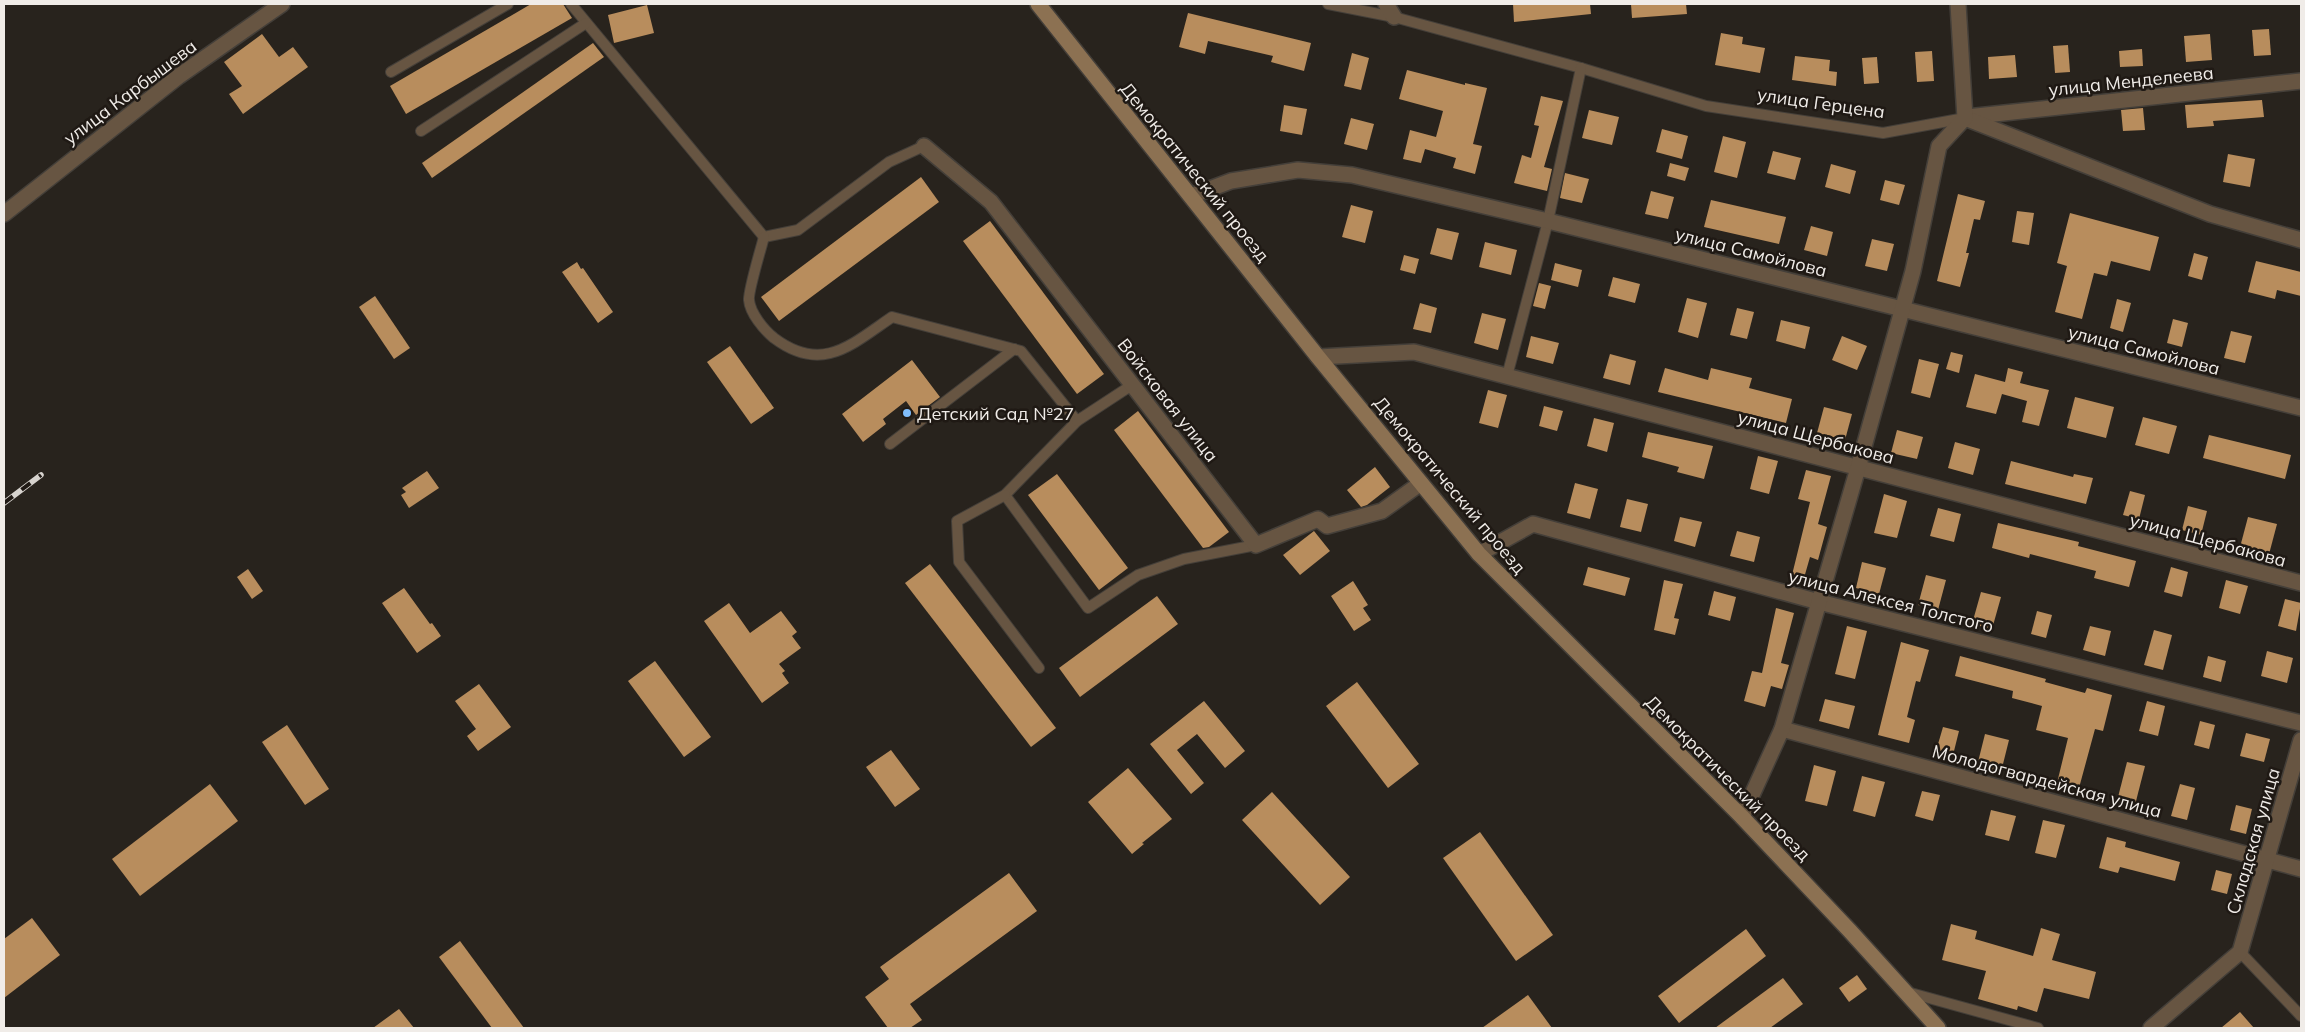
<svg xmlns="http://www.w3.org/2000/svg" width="2305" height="1032" font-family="Mulish,sans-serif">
  <rect width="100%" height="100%" fill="#28231d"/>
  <g fill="#b88d5d">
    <polygon points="531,4 563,4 572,18 406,114 390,86"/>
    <polygon points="1513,4 1590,4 1591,14 1514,22"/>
    <polygon points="1631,4 1686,4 1687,14 1632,18"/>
    <polygon points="647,5 654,33 614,43 608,15"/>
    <polygon points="1188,13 1311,43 1304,71 1271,62 1273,56 1208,41 1205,54 1179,47"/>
    <polygon points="2269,29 2271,55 2254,56 2252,30"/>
    <polygon points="1721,33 1743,37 1742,44 1765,48 1760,73 1715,65"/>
    <polygon points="262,34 279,57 293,47 308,67 243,114 229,94 242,86 224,62"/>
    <polygon points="2210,34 2212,60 2186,62 2184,36"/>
    <polygon points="593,43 604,57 432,178 422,163"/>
    <polygon points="2068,45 2070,72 2055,73 2053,46"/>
    <polygon points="2142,49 2143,66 2120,67 2119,51"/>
    <polygon points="1932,51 1934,81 1917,82 1915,52"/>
    <polygon points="1352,53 1369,58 1361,90 1344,86"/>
    <polygon points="2015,55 2017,77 1989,79 1988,57"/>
    <polygon points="1795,56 1830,60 1829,71 1837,72 1836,86 1792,80"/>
    <polygon points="1877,57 1879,83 1864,84 1862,58"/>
    <polygon points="1407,70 1465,85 1465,83 1487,88 1473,144 1482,146 1475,174 1453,168 1456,158 1425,149 1421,163 1403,159 1410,130 1436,137 1443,111 1399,99"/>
    <polygon points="1541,96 1563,101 1544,167 1552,169 1547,191 1514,183 1522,155 1531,158 1539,126 1534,125"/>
    <polygon points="2262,100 2264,117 2213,121 2214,126 2187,128 2185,105"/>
    <polygon points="1284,105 1307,109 1302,135 1280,131"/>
    <polygon points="2143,108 2145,130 2123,131 2121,110"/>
    <polygon points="1589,110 1619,117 1612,145 1582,138"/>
    <polygon points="1351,118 1374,124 1367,150 1344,144"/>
    <polygon points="1662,129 1688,136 1682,159 1656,152"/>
    <polygon points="1723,136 1746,142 1737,178 1714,172"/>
    <polygon points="1773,151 1801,158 1795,180 1767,173"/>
    <polygon points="2228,154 2255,159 2250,187 2223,182"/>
    <polygon points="1670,163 1689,168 1685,181 1667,176"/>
    <polygon points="1831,164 1856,171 1850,194 1825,187"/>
    <polygon points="1565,173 1589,179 1582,203 1560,198"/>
    <polygon points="921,177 939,202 779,321 761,297"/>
    <polygon points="1885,180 1905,185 1899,205 1880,200"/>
    <polygon points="1651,191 1674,197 1668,219 1645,214"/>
    <polygon points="1958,194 1985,201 1980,220 1974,219 1966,253 1969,253 1960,287 1937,281"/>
    <polygon points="1711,200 1786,217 1779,244 1704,227"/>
    <polygon points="1351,205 1373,211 1365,243 1342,237"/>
    <polygon points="2017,211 2034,213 2029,245 2012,242"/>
    <polygon points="2070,213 2159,237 2150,271 2111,261 2107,276 2094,273 2082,319 2055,312 2067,266 2057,263"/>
    <polygon points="990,221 1104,374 1077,394 963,241"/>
    <polygon points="1811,226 1833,232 1827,256 1804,250"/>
    <polygon points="1437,228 1459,233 1452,260 1430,254"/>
    <polygon points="1872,239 1894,244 1887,271 1865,266"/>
    <polygon points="1485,242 1517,250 1511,275 1479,267"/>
    <polygon points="2194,253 2208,257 2202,280 2188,276"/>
    <polygon points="1404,255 1419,259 1415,274 1400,270"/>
    <polygon points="2256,261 2301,272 2301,296 2277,290 2275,299 2248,292"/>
    <polygon points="577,262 581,269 583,268 613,312 598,323 562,272"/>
    <polygon points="1555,263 1582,270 1578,287 1551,280"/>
    <polygon points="1613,277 1640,284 1635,303 1608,296"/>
    <polygon points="1539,283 1551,286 1545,309 1533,306"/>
    <polygon points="375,296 410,348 394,359 359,307"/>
    <polygon points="1687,298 1707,303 1698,338 1678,332"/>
    <polygon points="2117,299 2131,303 2123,332 2110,328"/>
    <polygon points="1420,303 1437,308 1431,333 1413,329"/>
    <polygon points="1737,308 1754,312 1747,339 1730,335"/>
    <polygon points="1482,313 1506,319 1498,350 1474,343"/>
    <polygon points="2173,319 2188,323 2182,347 2167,343"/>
    <polygon points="1781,320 1810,327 1805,349 1776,341"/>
    <polygon points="2231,331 2252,336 2245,363 2224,358"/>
    <polygon points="1531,336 1559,343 1553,364 1526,357"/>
    <polygon points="1842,336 1867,346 1857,370 1832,360"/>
    <polygon points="730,346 774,408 751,424 707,362"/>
    <polygon points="1951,352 1963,355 1959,373 1946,369"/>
    <polygon points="1610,354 1636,361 1630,385 1603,378"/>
    <polygon points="1919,359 1939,364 1930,398 1911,393"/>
    <polygon points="912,360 940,397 916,415 906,401 883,419 886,424 863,442 842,414"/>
    <polygon points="1665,368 1708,380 1711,368 1752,378 1749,388 1792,399 1786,423 1658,392"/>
    <polygon points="2008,368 2023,372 2020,383 2049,390 2039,426 2022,422 2027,401 2002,394 1996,414 1966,407 1975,374 2005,382"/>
    <polygon points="1488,390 1507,395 1498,428 1479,423"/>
    <polygon points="2075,397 2114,407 2106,438 2067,428"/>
    <polygon points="1544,406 1563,411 1557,431 1539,426"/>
    <polygon points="1824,407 1852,414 1845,440 1817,433"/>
    <polygon points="1138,411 1229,532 1209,547 1203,548 1114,430"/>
    <polygon points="2143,417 2177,426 2169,454 2135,445"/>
    <polygon points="1594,418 1614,423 1607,452 1587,446"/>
    <polygon points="1897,430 1923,437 1917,459 1891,453"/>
    <polygon points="1648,432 1713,446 1704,479 1677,472 1679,467 1642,457"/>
    <polygon points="2209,435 2291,455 2285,479 2203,458"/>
    <polygon points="1955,442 1980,449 1973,475 1948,468"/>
    <polygon points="1758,456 1778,461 1769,494 1750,489"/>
    <polygon points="2011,461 2073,477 2074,474 2093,478 2086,504 2005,484"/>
    <polygon points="1375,467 1390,487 1367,505 1361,507 1347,490"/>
    <polygon points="1806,470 1831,476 1818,524 1827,527 1818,560 1810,557 1804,578 1792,575 1810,502 1798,499"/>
    <polygon points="427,471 439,488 409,508 401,495 406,492 402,488"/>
    <polygon points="1057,474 1128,568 1099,590 1028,495"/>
    <polygon points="1575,483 1598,489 1590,519 1567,513"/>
    <polygon points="2130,491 2145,495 2139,519 2123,515"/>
    <polygon points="1884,494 1907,501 1897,538 1874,533"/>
    <polygon points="1627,499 1648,504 1641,532 1620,527"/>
    <polygon points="2188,506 2207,511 2201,535 2182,530"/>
    <polygon points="1938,508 1961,514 1954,542 1930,536"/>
    <polygon points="1680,517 1702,522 1695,547 1674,541"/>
    <polygon points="2248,517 2277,524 2268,558 2239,551"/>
    <polygon points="1998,523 2079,542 2078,546 2136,561 2129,587 2094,578 2096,571 2030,554 2029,558 1992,548"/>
    <polygon points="1314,531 1330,551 1300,575 1283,555"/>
    <polygon points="1737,531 1760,537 1754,562 1730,556"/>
    <polygon points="1862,562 1886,568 1879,594 1856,588"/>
    <polygon points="930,564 1056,728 1031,747 905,583"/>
    <polygon points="1588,567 1630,578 1625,596 1583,585"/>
    <polygon points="2171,567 2188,572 2182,597 2164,592"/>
    <polygon points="248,569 263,591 252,599 237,577"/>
    <polygon points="1926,575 1946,580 1938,610 1918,605"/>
    <polygon points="1664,580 1683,584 1674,618 1679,619 1675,635 1654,630"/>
    <polygon points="2226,580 2248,586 2240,614 2219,608"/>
    <polygon points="1353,581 1368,605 1363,608 1371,620 1354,631 1331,596"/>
    <polygon points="404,588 430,624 432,623 441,636 417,653 382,603"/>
    <polygon points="1714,591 1736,597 1730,621 1708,615"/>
    <polygon points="1981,592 2001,597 1992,629 1972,624"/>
    <polygon points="1157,596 1178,624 1080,697 1059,668"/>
    <polygon points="2285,599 2301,603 2296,631 2278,626"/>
    <polygon points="729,603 750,633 781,611 797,632 792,636 801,648 779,664 785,671 782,673 789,683 762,703 704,621"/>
    <polygon points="1776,608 1794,613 1781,663 1789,665 1782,689 1771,686 1765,707 1744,701 1752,671 1762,673"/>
    <polygon points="2037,611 2052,615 2046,638 2031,634"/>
    <polygon points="1847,626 1867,631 1855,679 1835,674"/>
    <polygon points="2090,626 2111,631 2105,656 2083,650"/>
    <polygon points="2154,630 2172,635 2163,670 2144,665"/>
    <polygon points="1901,642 1929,650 1920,682 1916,681 1907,717 1915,720 1909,743 1878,735"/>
    <polygon points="2267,651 2293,658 2287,683 2261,676"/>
    <polygon points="1960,656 2046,679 2045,682 2085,693 2087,688 2112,695 2103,731 2095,729 2079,788 2057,783 2068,738 2036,730 2042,706 2012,698 2013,691 1955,676"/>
    <polygon points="2208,656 2226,661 2221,682 2203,677"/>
    <polygon points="655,661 711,737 684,757 628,681"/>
    <polygon points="1357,682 1419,764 1388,788 1326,706"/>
    <polygon points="479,684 511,727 478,751 467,736 476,729 455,701"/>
    <polygon points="1825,699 1855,706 1849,729 1819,721"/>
    <polygon points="1204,701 1245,751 1225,768 1197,734 1177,750 1204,783 1191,794 1150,744"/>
    <polygon points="2147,701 2165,706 2158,736 2139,731"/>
    <polygon points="2200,721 2215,725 2209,749 2194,745"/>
    <polygon points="287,725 329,789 305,805 262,742"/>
    <polygon points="1943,727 1959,731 1953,755 1936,751"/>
    <polygon points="2246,733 2270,739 2264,762 2240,756"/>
    <polygon points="1985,734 2009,740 2001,772 1977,766"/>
    <polygon points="891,750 920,789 895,807 866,767"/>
    <polygon points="2127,762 2145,766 2135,805 2117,801"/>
    <polygon points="1814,765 1836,771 1827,806 1805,801"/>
    <polygon points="1128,768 1172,819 1142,843 1144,844 1132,854 1088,802"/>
    <polygon points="1862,776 1885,782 1875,817 1853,811"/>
    <polygon points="210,784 238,821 140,896 112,859"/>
    <polygon points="2180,784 2195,788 2187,820 2171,816"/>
    <polygon points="1922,791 1940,795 1933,821 1915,816"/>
    <polygon points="1272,792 1350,877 1320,905 1242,820"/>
    <polygon points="2236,805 2252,809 2246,834 2230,830"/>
    <polygon points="1991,810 2016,816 2009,841 1985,835"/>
    <polygon points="2043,820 2065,825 2056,858 2035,853"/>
    <polygon points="1480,832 1553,935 1516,961 1443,858"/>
    <polygon points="2107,837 2126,842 2125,847 2180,862 2175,881 2120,867 2118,873 2099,868"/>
    <polygon points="2216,870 2232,874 2227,894 2211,890"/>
    <polygon points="1009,873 1037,911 910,1004 922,1020 910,1028 888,1028 865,997 889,979 880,967"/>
    <polygon points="32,918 60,955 4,998 4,939"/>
    <polygon points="1951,924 1977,931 1975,939 2033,956 2041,928 2060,934 2052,960 2096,972 2089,999 2044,988 2037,1012 2018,1006 2017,1010 1978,999 1986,971 1942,960"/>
    <polygon points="1746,929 1766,956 1679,1023 1658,996"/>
    <polygon points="460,941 524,1028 492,1028 439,957"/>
    <polygon points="1857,975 1867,989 1849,1002 1839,988"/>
    <polygon points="1783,978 1803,1004 1770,1028 1715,1028"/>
    <polygon points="1528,995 1552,1028 1482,1028"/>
    <polygon points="399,1009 414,1028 373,1028"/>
    <polygon points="2240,1012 2254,1028 2221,1028"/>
  </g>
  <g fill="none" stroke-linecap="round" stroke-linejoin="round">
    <g stroke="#443f39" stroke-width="12">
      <g id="lane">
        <polyline points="571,4 764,237 798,230 889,162 924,146"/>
        <polyline points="1328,4 1394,17 1581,68 1706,106 1883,133 1965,118"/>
        <polyline points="391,72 508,4"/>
        <polyline points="421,131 586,23"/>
        <path d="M764 237C761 248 748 292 749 300 750 313 764 330 774 338 822 374 851 345 892 317L1021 351 1077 421 1005 495 1088 608 1138 575 1184 559 1256 545"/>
        <polyline points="1507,376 1548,221 1581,68"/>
        <polyline points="1077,421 1132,385"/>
        <polyline points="890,444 1014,349"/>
        <polyline points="1005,495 957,521 959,562 1039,668"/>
        <polyline points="2240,952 2301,1016"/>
        <polyline points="1907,992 2038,1028"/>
      </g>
    </g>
    <g stroke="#443f39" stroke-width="18">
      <g id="street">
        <polyline points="1386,4 1394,17"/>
        <polyline points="1967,117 2301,81"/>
        <polyline points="1965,118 2210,214 2301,240"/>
        <polyline points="924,146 991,202 1256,545 1318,519 1327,526 1382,511 1421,483"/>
        <polyline points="1191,196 1231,181 1298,170 1352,175 1548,221 2301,408"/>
        <polyline points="4,214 179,76 282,4"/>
        <polyline points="1318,357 1414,352 2301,583"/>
        <polyline points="1479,554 1533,524 1819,602 2301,723"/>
        <polyline points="1782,729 2301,869"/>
        <polyline points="1742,817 1782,729 1858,468 1913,271 1939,146 1965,118 1958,4"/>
        <polyline points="2151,1028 2240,952 2301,740"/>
      </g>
    </g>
    <g stroke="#443f39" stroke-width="18">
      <polyline id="secondary" points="1038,4 1318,357 1479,554 1742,817 1850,931 1938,1028"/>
    </g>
    <use href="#lane" stroke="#675542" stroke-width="10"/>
    <use href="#street" stroke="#675542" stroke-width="15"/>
    <use href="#secondary" stroke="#8c7152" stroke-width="15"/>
    <g stroke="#d7d3ce" stroke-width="5.5">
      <polyline id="rail" points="4,503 41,475"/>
    </g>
    <use href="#rail" stroke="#1f1914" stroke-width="4" stroke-dasharray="11" stroke-linecap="butt"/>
  </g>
  <circle fill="#80bdfa" stroke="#1f1914" stroke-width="2" cx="907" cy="413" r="5"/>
  <g text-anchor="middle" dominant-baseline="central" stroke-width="5" stroke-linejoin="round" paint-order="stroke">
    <g font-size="18" fill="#f0ece8" stroke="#1f1914">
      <text transform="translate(2131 81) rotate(-6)">улица Менделеева</text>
      <text transform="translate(130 92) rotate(-37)">улица Карбышева</text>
      <text transform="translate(1821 103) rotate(8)">улица Герцена</text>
      <text transform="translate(1195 172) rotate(51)">Демократический проезд</text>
      <text transform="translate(1751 252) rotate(14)">улица Самойлова</text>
      <text transform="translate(2144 350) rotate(14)">улица Самойлова</text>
      <text transform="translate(1168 400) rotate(52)">Войсковая улица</text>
      <text transform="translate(1816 437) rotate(15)">улица Щербакова</text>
      <text transform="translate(1450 485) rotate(50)">Демократический проезд</text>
      <text transform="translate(2208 540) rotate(15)">улица Щербакова</text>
      <text transform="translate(1891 601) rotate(14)">улица Алексея Толстого</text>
      <text transform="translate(1728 778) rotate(45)">Демократический проезд</text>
      <text transform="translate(2047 781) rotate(15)">Молодогвардейская улица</text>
      <text transform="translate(2253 841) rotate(-74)">Складская улица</text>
    </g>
    <g font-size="18" fill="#f0ece8" stroke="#1f1914" text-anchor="start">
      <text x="917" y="413">Детский Сад №27</text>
    </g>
  </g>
  <rect width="2305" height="1032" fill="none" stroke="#f0ece8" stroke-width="10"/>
</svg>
